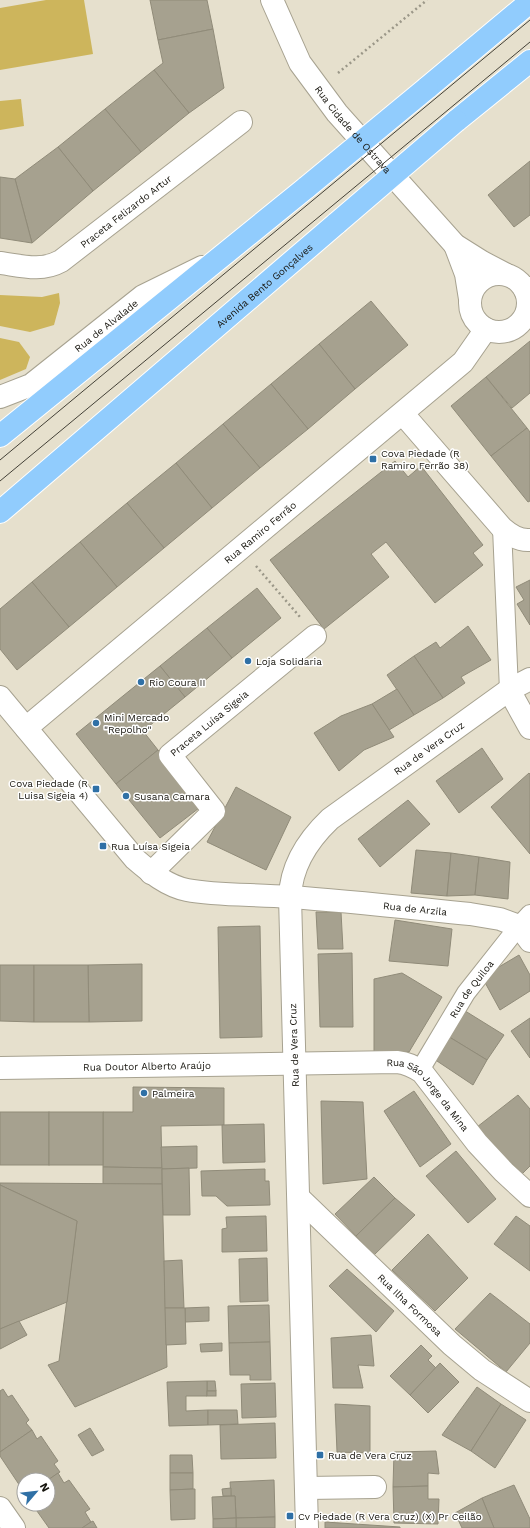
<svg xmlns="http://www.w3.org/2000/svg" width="530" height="1528" font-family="'Work Sans',sans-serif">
  <rect width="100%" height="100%" fill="#e6e0cd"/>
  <g fill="#cdb55c">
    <polygon points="46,0 84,0 93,54 0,70 0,8"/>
    <polygon points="21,99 24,126 0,130 0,101"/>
    <polygon points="59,293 60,303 54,325 30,332 0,326 0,295 42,297"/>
    <polygon points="0,338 19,342 30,357 26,369 0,380"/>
  </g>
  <g fill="#a6a18f" stroke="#908b79">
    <polygon points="150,0 207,0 213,29 158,40"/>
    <polygon points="213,29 224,88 189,113 154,70 163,63 158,40"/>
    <polygon points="154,70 189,113 141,152 105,109"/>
    <polygon points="105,109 141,152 93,191 58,147"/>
    <polygon points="58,147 93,191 32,243 15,179"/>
    <polygon points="530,161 530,215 514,227 488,195"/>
    <polygon points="0,177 15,179 32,243 0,238"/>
    <polygon points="371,301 408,345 355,389 319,344"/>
    <polygon points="530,341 530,393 512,408 486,377"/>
    <polygon points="319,344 355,389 308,429 271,384"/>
    <polygon points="486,377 527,428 491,456 451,406"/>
    <polygon points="271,384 308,429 260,468 223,424"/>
    <polygon points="223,424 260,468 212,508 176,463"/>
    <polygon points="527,428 530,432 530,501 528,502 491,456"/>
    <polygon points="395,461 408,477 421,466 483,545 473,553 483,565 435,603 386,542 371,554 389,577 324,629 270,560"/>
    <polygon points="176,463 212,508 164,548 127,503"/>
    <polygon points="127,503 164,548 117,587 80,542"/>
    <polygon points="80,542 117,587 69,627 32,582"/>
    <polygon points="530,580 530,625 517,604 524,600 516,587"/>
    <polygon points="32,582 69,627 17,670 0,649 0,609"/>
    <polygon points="257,588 281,618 232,658 207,628"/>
    <polygon points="468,626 491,660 461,677 465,683 443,698 414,656 436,642 440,648"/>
    <polygon points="207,628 232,658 185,697 160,666"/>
    <polygon points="414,656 443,698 414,715 387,675"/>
    <polygon points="160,666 185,697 143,731 158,750 116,784 76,734"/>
    <polygon points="397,689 414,715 389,730 372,704"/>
    <polygon points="372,704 394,737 364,750 339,771 314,733 341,716"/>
    <polygon points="482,748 503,779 459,813 436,781"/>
    <polygon points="158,750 203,805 160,838 116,784"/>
    <polygon points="529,773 530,774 530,854 491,807"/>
    <polygon points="236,787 291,817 266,870 207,842"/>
    <polygon points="408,800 430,824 380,867 358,839"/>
    <polygon points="416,850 451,853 447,896 411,893"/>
    <polygon points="451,853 479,857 475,895 447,896"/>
    <polygon points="479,857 510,862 508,899 475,895"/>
    <polygon points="316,912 341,912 343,949 318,949"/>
    <polygon points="395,920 452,929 448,966 389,961"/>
    <polygon points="260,926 262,1037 220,1038 218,927"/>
    <polygon points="352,953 353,1027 320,1027 318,954"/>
    <polygon points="519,955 530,975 530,991 500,1010 482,977"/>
    <polygon points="142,964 142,1021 89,1022 88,965"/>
    <polygon points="0,965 34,965 34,1022 0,1021"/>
    <polygon points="34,965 88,965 89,1022 34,1022"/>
    <polygon points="402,973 442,997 409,1052 374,1052 374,979"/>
    <polygon points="462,1009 504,1035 487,1060 446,1035"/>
    <polygon points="530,1018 530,1058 511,1031"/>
    <polygon points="446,1035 487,1060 473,1085 434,1059"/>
    <polygon points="133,1087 224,1088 224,1125 161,1126 162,1168 103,1167 103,1112 133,1112"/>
    <polygon points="414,1091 451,1144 420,1167 384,1111"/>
    <polygon points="518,1095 530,1109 530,1166 522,1174 477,1127"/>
    <polygon points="321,1101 363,1102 367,1179 323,1184"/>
    <rect x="0" y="1112" width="49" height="53"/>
    <rect x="49" y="1112" width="54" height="53"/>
    <polygon points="264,1124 265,1162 223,1163 222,1125"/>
    <polygon points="197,1146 197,1168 162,1169 161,1147"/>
    <polygon points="456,1151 496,1199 468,1223 426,1176"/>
    <polygon points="103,1167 162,1168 162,1184 103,1184"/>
    <polygon points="189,1168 190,1215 163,1215 162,1169"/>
    <polygon points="265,1169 265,1181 269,1181 270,1205 227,1206 216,1196 202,1196 201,1171"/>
    <polygon points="374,1177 395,1198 356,1236 335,1214"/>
    <polygon points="0,1183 162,1184 167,1367 75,1407 48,1365 59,1361 77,1221 0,1185"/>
    <polygon points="0,1185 77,1221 67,1302 0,1329"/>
    <polygon points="395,1198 415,1215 374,1255 356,1236"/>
    <polygon points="266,1216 267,1251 222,1252 222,1229 227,1228 226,1217"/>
    <polygon points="516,1216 530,1226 530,1271 494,1244"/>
    <polygon points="428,1234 468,1278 435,1311 392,1270"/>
    <polygon points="267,1258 268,1301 240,1302 239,1259"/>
    <polygon points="182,1260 184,1308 165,1308 164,1261"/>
    <polygon points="347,1269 394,1311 376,1332 329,1286"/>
    <polygon points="490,1293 530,1324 530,1343 506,1372 455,1329"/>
    <polygon points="269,1305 270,1342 229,1343 228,1306"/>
    <polygon points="209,1307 209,1321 185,1322 185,1308"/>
    <polygon points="165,1308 185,1308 186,1344 166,1345"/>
    <polygon points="19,1321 27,1335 0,1349 0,1329"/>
    <polygon points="371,1335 374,1366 358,1365 363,1388 333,1388 331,1338"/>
    <polygon points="270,1342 271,1380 250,1380 250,1375 230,1375 229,1343"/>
    <polygon points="222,1343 222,1351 201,1352 200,1344"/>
    <polygon points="421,1345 432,1356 428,1360 436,1368 410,1395 390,1376"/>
    <polygon points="440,1363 459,1382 428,1413 410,1395"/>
    <polygon points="207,1381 215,1381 216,1391 207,1391"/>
    <polygon points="207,1381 207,1396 186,1396 186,1411 208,1410 208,1425 169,1426 167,1382"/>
    <polygon points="275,1383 276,1417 242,1418 241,1384"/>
    <polygon points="477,1387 501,1404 471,1451 442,1435"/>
    <polygon points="3,1389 8,1397 12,1395 29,1420 26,1423 32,1430 0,1452 0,1391"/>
    <rect x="207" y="1391" width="9" height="5"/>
    <polygon points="335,1404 370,1406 370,1453 337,1452"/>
    <polygon points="501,1404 526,1420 495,1468 471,1451"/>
    <polygon points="208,1410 237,1410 238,1424 208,1425"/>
    <polygon points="275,1423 276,1458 221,1459 220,1425"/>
    <polygon points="90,1428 104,1450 92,1456 78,1435"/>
    <polygon points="32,1430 37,1439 41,1436 58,1461 54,1464 60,1472 48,1480 24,1480 24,1492 0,1456 0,1452"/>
    <polygon points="436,1451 439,1474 428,1473 428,1486 393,1487 394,1452"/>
    <polygon points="170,1455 192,1455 193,1473 170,1473"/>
    <polygon points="58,1473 64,1483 69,1480 90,1509 85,1512 91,1522 82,1528 49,1528 32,1504 48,1504 48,1480"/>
    <polygon points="170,1473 193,1473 193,1489 170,1490"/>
    <polygon points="274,1480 275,1517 236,1518 235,1496 231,1496 230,1482"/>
    <polygon points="514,1485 530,1519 530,1528 494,1528 482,1498"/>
    <polygon points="428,1486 428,1499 439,1499 438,1524 394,1523 393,1487"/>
    <polygon points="231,1488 231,1496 223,1496 222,1489"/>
    <polygon points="193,1489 195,1489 195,1519 171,1520 170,1490"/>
    <polygon points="235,1496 236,1518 213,1519 212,1497"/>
    <polygon points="482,1498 494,1528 462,1528 455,1513"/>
    <polygon points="275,1517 275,1528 236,1528 236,1518"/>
    <polygon points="236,1518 236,1528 213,1528 213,1519"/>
    <polygon points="93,1521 97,1528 82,1528 91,1522"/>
    <polygon points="325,1522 400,1527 400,1528 325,1528"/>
  </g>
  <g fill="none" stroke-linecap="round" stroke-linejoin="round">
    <g stroke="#a7a290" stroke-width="20">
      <g id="pedestrian">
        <polyline points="502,528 509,690"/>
        <path id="s1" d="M420 1070 466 993 519 926 530 914"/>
      </g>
    </g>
    <g stroke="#a7a290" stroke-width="24">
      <g id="minor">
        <path id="s2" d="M0 263C22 266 41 272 61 261L241 122"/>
        <polyline points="525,290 530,288"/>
        <path id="s3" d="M0 397 31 385 143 296 202 267"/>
        <path d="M403 414 502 528C510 535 519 541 530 540"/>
        <polyline points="509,690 530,728"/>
        <path id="s4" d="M0 697 135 859C150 872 167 886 187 890 218 896 257 894 289 897 350 901 410 908 470 914L500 919 519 926 530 941"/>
        <path id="s5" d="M26 728 463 362 486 329"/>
        <path id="s6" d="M151 873 214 811 170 755 315 636"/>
        <path id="s7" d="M0 1068 397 1062C407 1063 413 1066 422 1072L477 1143 504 1172 530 1196"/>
        <path id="s8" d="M299 1198 452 1345 482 1370 530 1401"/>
        <polyline points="307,1488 375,1487"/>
        <polyline points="0,1508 14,1528"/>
        <path id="s9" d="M307 1528 290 897C291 865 308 840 330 819L509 690 530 679"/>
      </g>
    </g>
    <g stroke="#a7a290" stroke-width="24">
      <g id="tertiary">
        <path id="s10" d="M272 0 300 63 337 113 455 245 482 262 505 274"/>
        <polyline points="455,245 466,274 470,299"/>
        <circle cx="499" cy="303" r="29"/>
      </g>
    </g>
    <g stroke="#fff" stroke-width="24">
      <g id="primary">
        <polyline points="427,88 530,2"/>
        <polyline points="456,121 530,61"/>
        <polyline points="0,436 307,187"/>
        <path id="s11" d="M0 512 337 223"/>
      </g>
    </g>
    <g stroke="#9b9788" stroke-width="2.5" stroke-dasharray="2 3" stroke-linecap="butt">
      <polyline points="338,73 427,0"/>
      <polyline points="256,566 300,617"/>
    </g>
    <use href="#pedestrian" stroke="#fff" stroke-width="18"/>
    <use href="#minor" stroke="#fff" stroke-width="22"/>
    <use href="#tertiary" stroke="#fff" stroke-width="22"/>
    <use href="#primary" stroke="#91ccfd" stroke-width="22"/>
    <g stroke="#444137" stroke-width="1">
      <polyline points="0,460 530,20"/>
      <polyline points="0,481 530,42"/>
    </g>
    <g stroke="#fff" stroke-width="24" stroke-linecap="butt">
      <g id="primary-bridge">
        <polyline points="307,187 427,88"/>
        <polyline points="337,223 456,121"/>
      </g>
    </g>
    <use href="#primary-bridge" stroke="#91ccfd" stroke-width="22"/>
  </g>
  <g fill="#2f70a6" stroke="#fff" stroke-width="1.5">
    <rect x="369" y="455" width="8" height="8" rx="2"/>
    <circle cx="248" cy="661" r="4"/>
    <circle cx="141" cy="682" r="4"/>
    <circle cx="96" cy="723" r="4"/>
    <rect x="92" y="785" width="8" height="8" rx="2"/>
    <circle cx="126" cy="796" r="4"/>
    <rect x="99" y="842" width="8" height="8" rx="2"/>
    <circle cx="144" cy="1093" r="4"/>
    <rect x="316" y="1451" width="8" height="8" rx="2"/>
    <rect x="286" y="1512" width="8" height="8" rx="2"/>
  </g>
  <g text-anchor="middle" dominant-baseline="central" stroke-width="3" stroke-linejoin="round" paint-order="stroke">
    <g font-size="10" fill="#16140d" stroke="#fff">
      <text stroke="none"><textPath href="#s10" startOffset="154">Rua Cidade de Ostrava</textPath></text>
      <text stroke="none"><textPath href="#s2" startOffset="144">Praceta Felizardo Artur</textPath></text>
      <text stroke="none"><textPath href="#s11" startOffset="348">Avenida Bento Gonçalves</textPath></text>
      <text stroke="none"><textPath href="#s3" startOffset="129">Rua de Alvalade</textPath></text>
      <text stroke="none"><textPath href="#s5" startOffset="305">Rua Ramiro Ferrão</textPath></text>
      <text stroke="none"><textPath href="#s6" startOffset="210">Praceta Luísa Sigeia</textPath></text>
      <text stroke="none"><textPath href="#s9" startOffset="843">Rua de Vera Cruz</textPath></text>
      <text stroke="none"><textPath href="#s4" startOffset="501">Rua de Arzila</textPath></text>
      <text stroke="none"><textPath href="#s1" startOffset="96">Rua de Quiloa</textPath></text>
      <text transform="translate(294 1045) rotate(-92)">Rua de Vera Cruz</text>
      <text stroke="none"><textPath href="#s7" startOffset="147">Rua Doutor Alberto Araújo</textPath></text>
      <text stroke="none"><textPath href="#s7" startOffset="442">Rua São Jorge da Mina</textPath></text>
      <text stroke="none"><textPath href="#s8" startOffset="154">Rua Ilha Formosa</textPath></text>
    </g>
    <g font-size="10" fill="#16140d" stroke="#fff" text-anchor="start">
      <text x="381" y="453">Cova Piedade (R<tspan x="381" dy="12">Ramiro Ferrão 38)</tspan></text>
      <text x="256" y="661">Loja Solidaria</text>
      <text x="149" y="682">Rio Coura II</text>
      <text x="104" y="717">Mini Mercado<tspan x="104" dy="12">"Repolho"</tspan></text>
      <text x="88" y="783" text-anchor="end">Cova Piedade (R<tspan x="88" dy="12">Luisa Sigeia 4)</tspan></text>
      <text x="134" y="796">Susana Camara</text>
      <text x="111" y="846">Rua Luísa Sigeia</text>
      <text x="152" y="1093">Palmeira</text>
      <text x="328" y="1455">Rua de Vera Cruz</text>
      <text x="298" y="1516">Cv Piedade (R Vera Cruz) (X) Pr Ceilão</text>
    </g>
  </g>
  <g transform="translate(36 1492) rotate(62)"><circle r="19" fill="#ffffff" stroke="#a2a19e"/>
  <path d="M0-3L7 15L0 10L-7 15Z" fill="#2f70a6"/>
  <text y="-6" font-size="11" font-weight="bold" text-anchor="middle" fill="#16140d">N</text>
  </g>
</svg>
